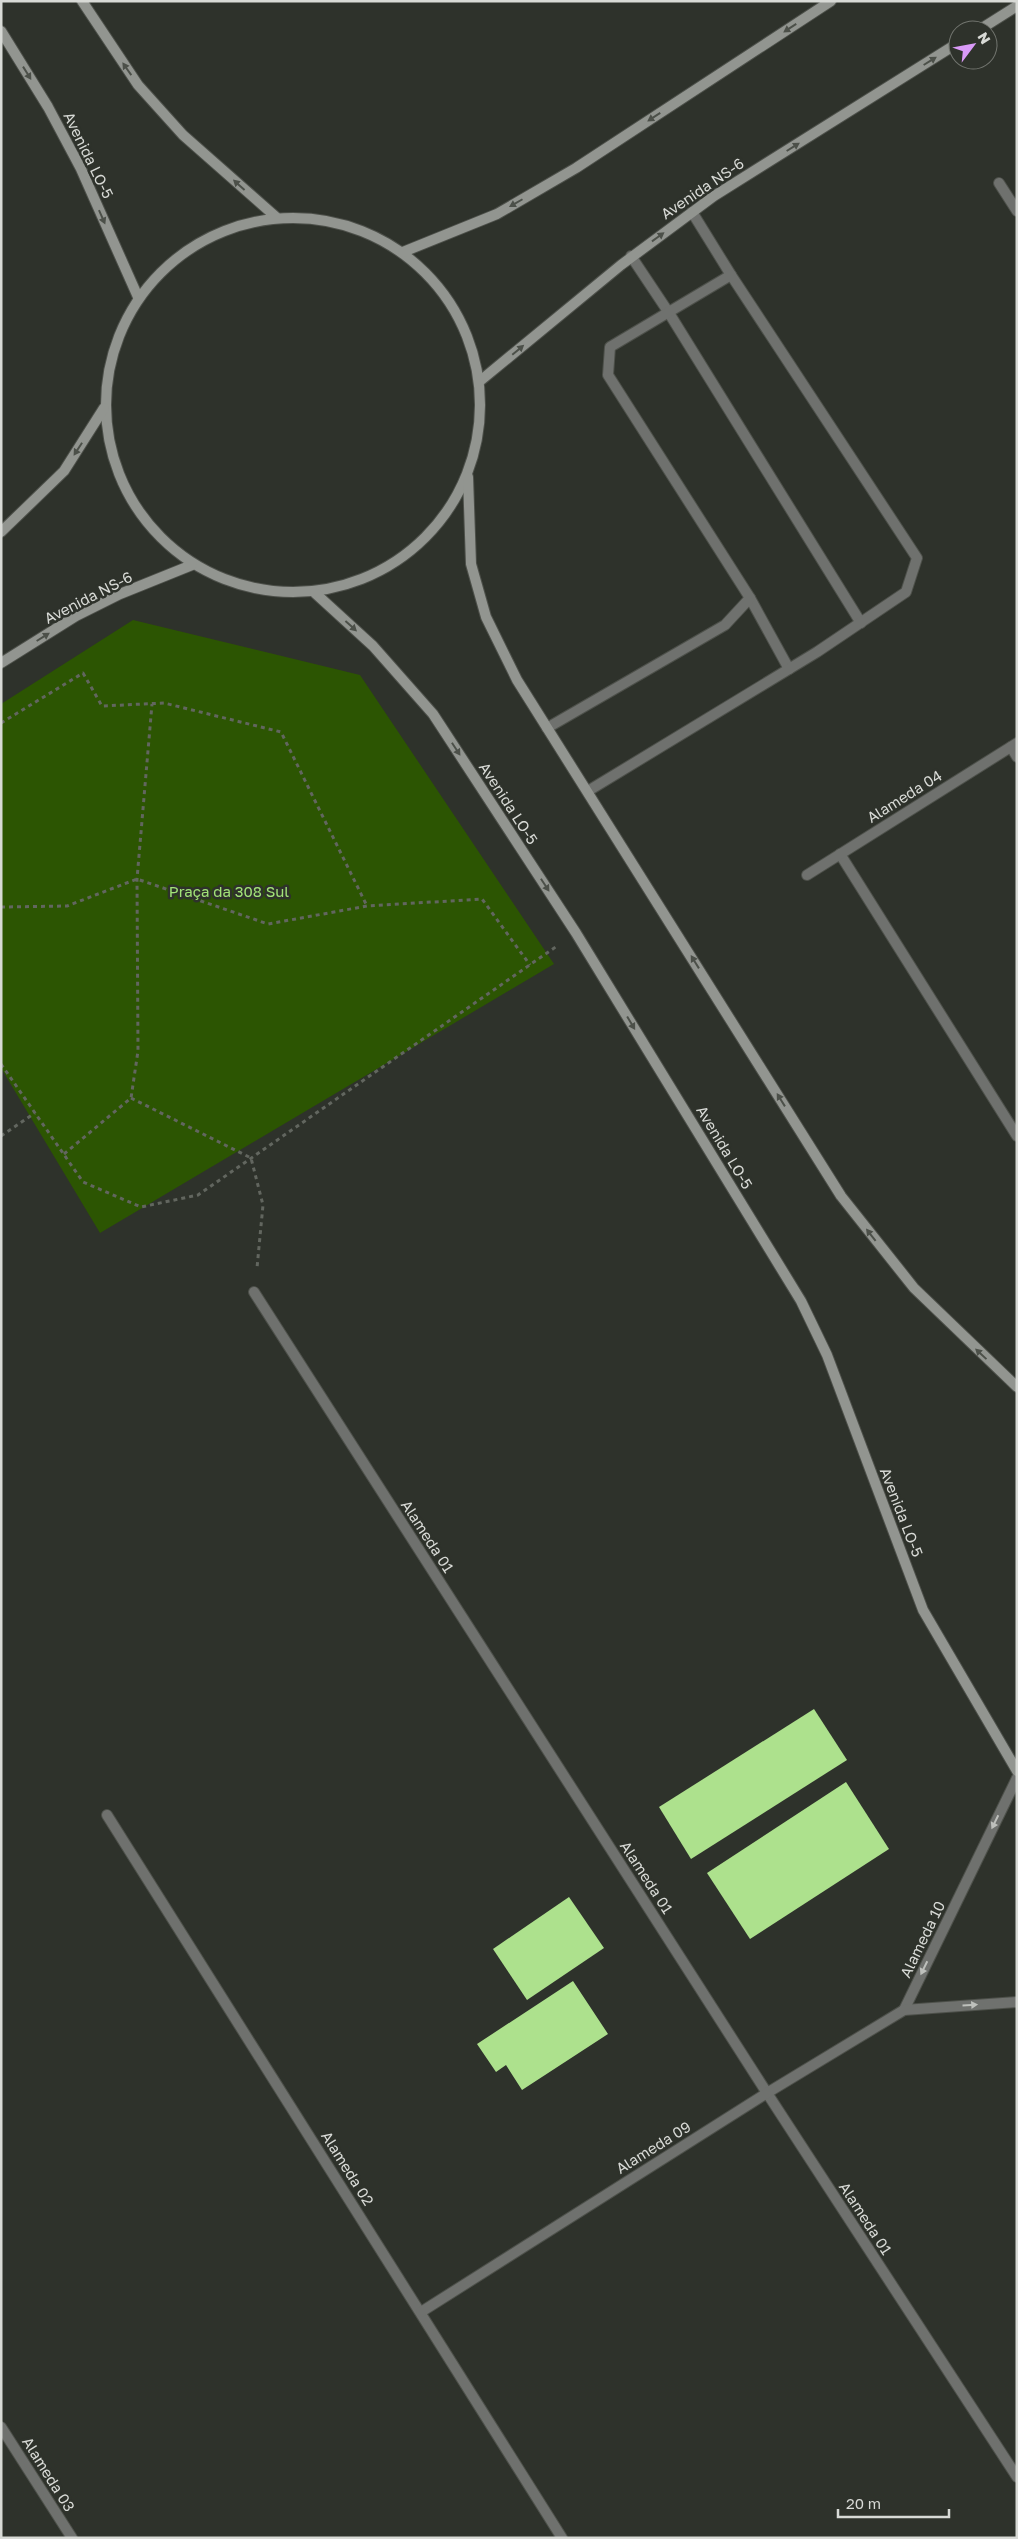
<svg xmlns="http://www.w3.org/2000/svg" width="1018" height="2539" font-family="'Golos Text',sans-serif">
  <rect width="100%" height="100%" fill="#2e322b"/>
  <polygon fill="#2c5502" points="133,620 360,675 554,964 100,1233 1,1068 1,704"/>
  <g fill="#ade18d">
    <polygon points="814,1709 847,1760 691,1859 659,1807"/>
    <polygon points="846,1782 889,1849 750,1939 707,1873"/>
    <polygon points="569,1897 604,1948 527,2000 493,1949"/>
    <polygon points="573,1981 608,2034 522,2090 506,2065 496,2072 477,2044"/>
  </g>
  <g fill="none" stroke-linecap="round" stroke-linejoin="round">
    <g stroke="#4d504a" stroke-width="12">
      <g id="lane">
        <polyline points="692,212 731,275"/>
        <polyline points="631,256 669,313 861,623"/>
        <polyline points="750,598 789,669"/>
        <polyline points="547,728 725,625 750,598 608,375 610,347 731,275 917,558 906,592 817,652 588,791"/>
      </g>
    </g>
    <g stroke="#4d504a" stroke-width="12">
      <g id="street">
        <polyline points="999,183 1017,211"/>
        <polyline points="1011,747 1017,757"/>
        <polyline points="840,854 1017,1136"/>
        <polyline points="807,875 1017,743"/>
        <polyline points="254,1292 767,2093 1017,2477"/>
        <polyline points="107,1815 562,2538"/>
        <polyline points="904,2010 1017,1778"/>
        <polyline points="421,2312 767,2093 904,2010 1017,2002"/>
        <polyline points="1,2427 72,2538"/>
      </g>
    </g>
    <g stroke="#4d504a" stroke-width="12">
      <g id="secondary">
        <polyline points="82,1 138,85 183,135 276,217"/>
        <polyline points="979,30 1017,6"/>
        <polyline points="1,31 48,107 81,169 138,297"/>
        <circle cx="293" cy="405" r="187"/>
        <polyline points="403,252 497,214 576,168 831,1"/>
        <polyline points="480,381 621,265 714,196 958,43"/>
        <polyline points="468,477 471,564 486,617 517,680 841,1196 914,1288 1017,1387"/>
        <polyline points="1,532 64,471 104,408"/>
        <polyline points="315,593 373,646 433,714 576,933 801,1301 827,1355 923,1610 1017,1771"/>
        <polyline points="1,663 76,616 120,594 192,565"/>
      </g>
    </g>
    <g stroke="#62665f" stroke-width="3" stroke-dasharray="4 4" stroke-linecap="butt">
      <polyline points="1,723 83,673 102,706 164,703 281,732 367,906"/>
      <polyline points="1,907 67,906 137,879 268,924 367,906 482,899 530,965"/>
      <polyline points="1,1064 83,1182 141,1207 198,1195 557,946"/>
      <polyline points="131,1098 251,1158 263,1205 257,1268"/>
      <polyline points="1,1136 35,1113"/>
      <polyline points="64,1154 131,1098 138,1051 137,879 152,704"/>
    </g>
    <use href="#lane" stroke="#6f716e" stroke-width="10"/>
    <use href="#street" stroke="#6f716e" stroke-width="10"/>
    <use href="#secondary" stroke="#929590" stroke-width="10"/>
  </g>
  <defs><path id="oneway-solid" d="M-6-.8H1V-3.2L6.5 0L1 3.2V.8H-6Z" transform="scale(1.25)"/></defs>
  <g fill="#4c5049">
    <use href="#oneway-solid" transform="translate(790 28) rotate(147)"/>
    <use href="#oneway-solid" transform="translate(930 61) rotate(-32)"/>
    <use href="#oneway-solid" transform="translate(127 69) rotate(-125)"/>
    <use href="#oneway-solid" transform="translate(27 73) rotate(58)"/>
    <use href="#oneway-solid" transform="translate(654 117) rotate(147)"/>
    <use href="#oneway-solid" transform="translate(793 147) rotate(-32)"/>
    <use href="#oneway-solid" transform="translate(239 185) rotate(-138)"/>
    <use href="#oneway-solid" transform="translate(516 203) rotate(150)"/>
    <use href="#oneway-solid" transform="translate(102 217) rotate(66)"/>
    <use href="#oneway-solid" transform="translate(658 237) rotate(-36)"/>
    <use href="#oneway-solid" transform="translate(518 350) rotate(-40)"/>
    <use href="#oneway-solid" transform="translate(78 449) rotate(123)"/>
    <use href="#oneway-solid" transform="translate(351 626) rotate(42)"/>
    <use href="#oneway-solid" transform="translate(43 637) rotate(-32)"/>
    <use href="#oneway-solid" transform="translate(456 749) rotate(57)"/>
    <use href="#oneway-solid" transform="translate(545 885) rotate(57)"/>
    <use href="#oneway-solid" transform="translate(695 962) rotate(-122)"/>
    <use href="#oneway-solid" transform="translate(631 1023) rotate(59)"/>
    <use href="#oneway-solid" transform="translate(781 1100) rotate(-122)"/>
    <use href="#oneway-solid" transform="translate(871 1235) rotate(-128)"/>
    <use href="#oneway-solid" transform="translate(981 1354) rotate(-137)"/>
  </g>
  <g fill="#bec0bc">
    <use href="#oneway-solid" transform="translate(995 1822) rotate(116)"/>
    <use href="#oneway-solid" transform="translate(924 1968) rotate(116)"/>
    <use href="#oneway-solid" transform="translate(970 2005) rotate(-4)"/>
  </g>
  <g text-anchor="middle" dominant-baseline="central" stroke-width="5" stroke-linejoin="round" paint-order="stroke">
    <g font-size="15" fill="#d8dad6" stroke="#2e322b">
      <text transform="translate(89 155) rotate(64)">Avenida LO-5</text>
      <text transform="translate(702 188) rotate(-34)">Avenida NS-6</text>
      <text transform="translate(88 597) rotate(-27)">Avenida NS-6</text>
      <text transform="translate(904 796) rotate(-32)">Alameda 04</text>
      <text transform="translate(509 803) rotate(57)">Avenida LO-5</text>
      <text transform="translate(725 1147) rotate(59)">Avenida LO-5</text>
      <text transform="translate(902 1512) rotate(69)">Avenida LO-5</text>
      <text transform="translate(428 1536) rotate(57)">Alameda 01</text>
      <text transform="translate(647 1877) rotate(57)">Alameda 01</text>
      <text transform="translate(922 1939) rotate(-64)">Alameda 10</text>
      <text transform="translate(653 2147) rotate(-32)">Alameda 09</text>
      <text transform="translate(348 2168) rotate(58)">Alameda 02</text>
      <text transform="translate(866 2218) rotate(57)">Alameda 01</text>
      <text transform="translate(49 2474) rotate(58)">Alameda 03</text>
    </g>
    <g font-size="15" fill="#a2e378" stroke="#2e322b">
      <text x="229" y="891">Praça da 308 Sul</text>
    </g>
  </g>
  <rect width="1018" height="2539" fill="none" stroke="#d8dad6" stroke-width="5"/>
  <g transform="translate(973 45) rotate(58)"><circle r="24" fill="#2e322b" stroke="#72756f"/>
  <path d="M0-4L9 19L0 12L-9 19Z" fill="#d99af7"/>
  <text y="-8" font-size="14" font-weight="bold" text-anchor="middle" fill="#d8dad6">N</text>
  </g>
  <path d="M838 2509v8h111v-8" fill="none" stroke="#d8dad6" stroke-width="2.5"/>
  <text x="846" y="2509" font-size="15" fill="#d8dad6" stroke="#2e322b" stroke-width="4" paint-order="stroke">20 m</text>
</svg>
